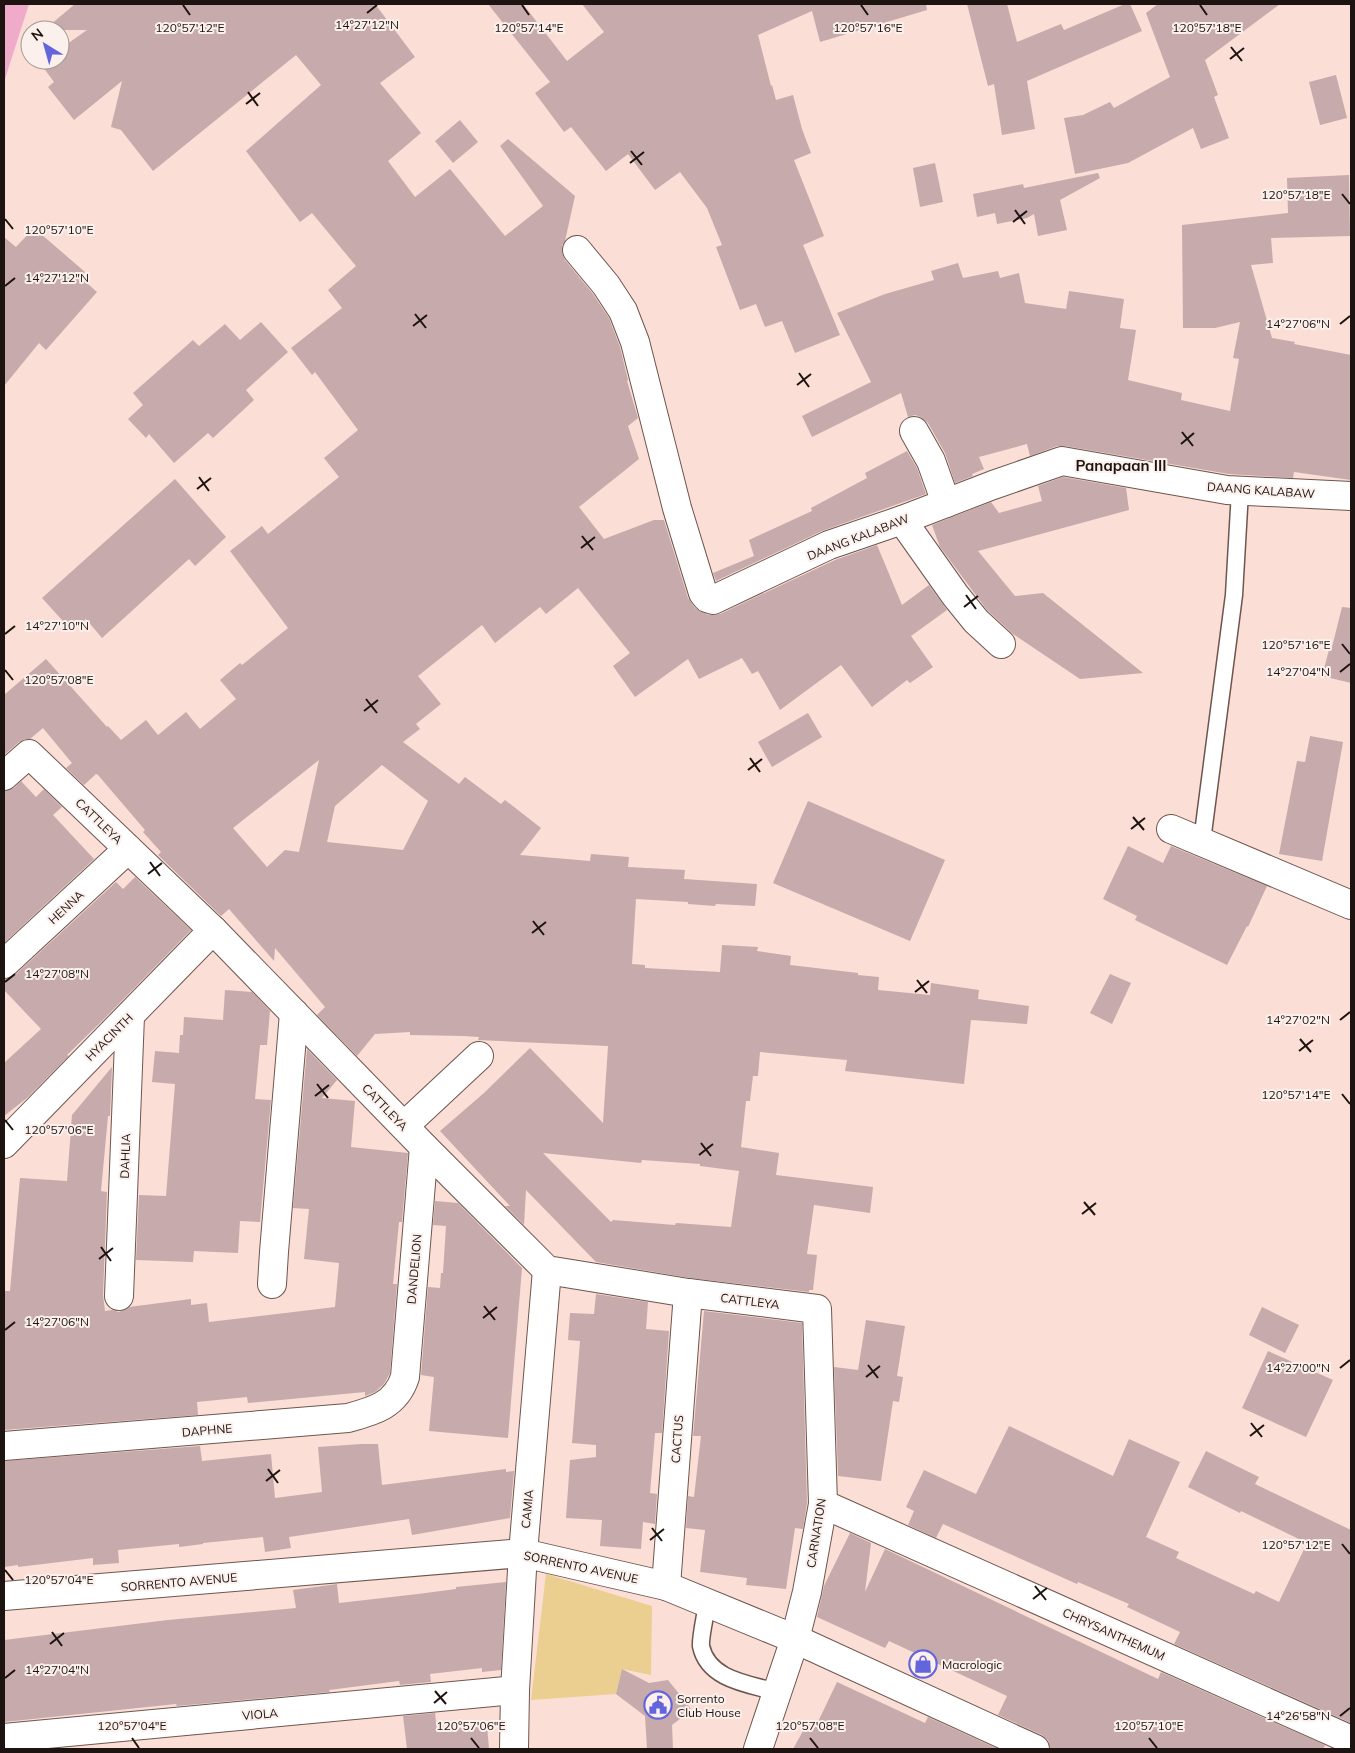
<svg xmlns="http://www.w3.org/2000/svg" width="1355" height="1753" font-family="Mulish,sans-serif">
  <rect width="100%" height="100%" fill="#fbded5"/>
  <polygon fill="#eacf90" points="546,1574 652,1606 651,1675 622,1669 616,1694 531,1700"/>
  <polygon fill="#efabc9" points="4,4 29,4 4,82"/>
  <g fill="#c7aaab" fill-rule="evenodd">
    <path d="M75 4H375L415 57 380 83 421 133 388 161 415 197 450 169 505 236 543 206 500 146 508 139 575 196 565 241 562 245V253L565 260 593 294 609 318 620 347 628 380 627 381 638 418 628 426 639 459 579 507 604 539 654 520H664L688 598 695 608 708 615 720 614 835 560 877 545 902 605 929 585 947 610 911 636 933 667 910 683 907 680 872 707 841 665 780 710 758 671 752 674 742 658 699 679 688 659 635 697 613 666 630 653 578 588 546 614 540 607 495 643 482 625 418 676 441 704 416 724 420 729 403 742 459 784 465 777 501 804 505 800 541 828 520 855 590 861 591 854 629 857 628 867 685 870 684 879 757 884 755 906 716 904 715 906 688 904V902L636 899 632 964 645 965V968L720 972 722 945 758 947 757 951 791 956 790 965 858 973V975L879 977 878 990 930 995 931 983 979 990 978 999 1029 1006 1027 1024 971 1020 964 1084 845 1071 847 1060 760 1052 758 1076H753L750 1101H746L741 1147 779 1153 776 1175 873 1187 870 1213 814 1205 807 1254 817 1255 813 1290H809V1292L690 1278 596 1262 526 1190 524 1225 505 1206H510L440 1131 484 1093 530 1048 603 1123 608 1046 478 1040 479 1037 463 1036 410 1035V1032L375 1034 357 1056 317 1015 325 1007 275 948 274 961 229 909 221 916 158 855 161 852 143 832 145 830 98 775 96 774 84 785 66 768 72 763 43 728 30 739H25L19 742 4 755V695L46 659 107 727 108 726 121 740 146 720 158 735 186 712 200 729 236 699 220 680 240 663 242 665 288 628 230 551 262 526 268 534 339 477 324 458 358 430 315 372 312 375 291 348 342 308 328 290 356 266 312 213 300 222 246 151 321 85 296 55 153 171 121 130 111 127 122 81 74 120 48 87 54 82 40 63 45 60H60V49L87 30H44ZM319 760 299 852 285 850 267 867 233 828ZM382 765 428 801 403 850 327 842 335 806ZM543 1153 641 1163 642 1160 700 1164V1166L739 1171 731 1227 676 1223 675 1225 613 1220 611 1222Z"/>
    <polygon points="488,4 523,4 567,61 604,32 582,4 926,4 927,10 820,42 812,11 758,35 771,86 772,85 776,100 793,95 802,129 811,153 794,160 824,236 803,245 840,335 795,353 782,321 765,327 756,304 740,310 716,247 722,245 707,208 680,172 655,190 628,154 606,171 571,127 564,132 535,93 550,82"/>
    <polygon points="967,4 1007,4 1017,42 1061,24 1064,30 1125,4 1130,4 1142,31 1027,81 1035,129 1002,135 994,84 988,86"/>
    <polygon points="1158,4 1280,4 1205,60 1218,95 1214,97 1229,138 1201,149 1193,128 1128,163 1075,174 1064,118 1083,115 1110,102 1114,108 1170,77 1146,13"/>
    <polygon points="1336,75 1347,118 1320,125 1309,82"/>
    <polygon points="460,120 478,142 453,163 435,141"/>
    <polygon points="935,163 943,202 920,207 913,168"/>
    <polygon points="1098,173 1100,178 1060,200 1067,230 1038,236 1034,214 1027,218 997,224 995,213 977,217 973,194 1023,184 1024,188"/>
    <polygon points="1349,175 1350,236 1271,238 1273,263 1251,265 1272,338 1295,342 1294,344 1351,355 1351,480 1294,472 1293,478 1229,474 1065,446 1057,446 1030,456 1027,444 979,457 984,469 972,474 973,476 955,483 945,453 928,423 921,417 915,415 908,417 901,393 812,437 802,416 871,382 837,313 885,294 934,280 931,271 958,263 963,278 998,271 1000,278 1019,273 1025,303 1066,309 1069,291 1124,299 1120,328 1136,330 1128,380 1182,393 1181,400 1230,411 1239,359 1233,358 1240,322 1215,328 1183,328 1182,225 1288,213 1287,178"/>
    <polygon points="34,228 85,272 80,277 97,292 46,350 39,343 4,386 4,237 16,247"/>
    <polygon points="261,322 288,352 246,390 254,400 213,438 208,433 174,463 149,434 146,438 128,419 143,405 133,393 193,340 199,346 225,324 240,340"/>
    <polygon points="907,451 917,468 926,494 822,531 716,581 713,573 754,556 749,540 812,511 811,508 867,478 865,473"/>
    <polygon points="1063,477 1126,488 1129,510 978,551 1015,596 1043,593 1143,673 1080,679 1013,634 987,610 940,547 932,525 991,502 999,513 1042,501 1038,486"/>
    <polygon points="175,479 226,537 195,566 189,559 102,638 86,619 72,631 42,598"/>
    <polygon points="1342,607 1351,608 1351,683 1322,676 1329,650 1331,651"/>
    <polygon points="808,713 822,737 772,767 758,742"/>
    <polygon points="1310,736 1343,742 1322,861 1279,854 1297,761 1305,762"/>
    <polygon points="21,781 36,797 44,789 62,807 53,815 94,859 4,943 4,791 14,788"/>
    <polygon points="808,801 945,860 910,941 773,883"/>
    <polygon points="1128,846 1163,863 1171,846 1267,886 1248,927 1247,926 1227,965 1135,920 1137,916 1103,899"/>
    <polygon points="135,877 191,930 103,1020 67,1055 69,1056 27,1098 4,1116 4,1063 41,1029 4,990 4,979 8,979 15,975 116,882 123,889"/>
    <polygon points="1110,974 1131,983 1112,1024 1090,1013"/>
    <polygon points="225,990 252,992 270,1011 267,1045 260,1045 255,1099 271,1100 260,1222 240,1221 238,1253 194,1251 193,1262 136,1260 139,1195 166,1196 175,1084 152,1082 155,1051 179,1053 180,1035 183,1035 184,1017 223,1020"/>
    <polygon points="307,1049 337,1080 322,1098 355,1101 351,1147 408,1153 402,1222 399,1222 393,1284 397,1284 390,1373 384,1384 375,1392 365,1396 365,1392 248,1403 247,1397 197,1402 198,1415 4,1430 4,1291 10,1291 20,1178 67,1181 72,1115 112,1067 110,1116 108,1116 101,1191 107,1192 103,1295 105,1311 112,1310 119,1312 129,1307 191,1299 191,1305 207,1303 209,1322 335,1307 339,1263 304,1259 309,1209 293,1208"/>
    <polygon points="435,1201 458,1203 522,1268 508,1438 429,1431 434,1377 421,1375 428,1287 440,1288 441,1273 443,1273 446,1226 433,1225"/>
    <polygon points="596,1294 648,1302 646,1329 669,1331 662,1433 655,1433 650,1493 657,1494 655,1524 643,1522 641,1549 600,1546 602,1520 566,1518 570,1460 596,1457 596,1445 572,1443 580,1341 568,1340 570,1313 594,1314"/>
    <polygon points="1262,1307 1299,1325 1285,1353 1249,1335"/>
    <polygon points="704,1311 802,1323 807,1503 803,1529 795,1528 786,1589 746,1585 747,1578 700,1572 705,1530 686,1528 688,1496 694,1497 701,1436 693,1436"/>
    <polygon points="866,1320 905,1326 897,1376 903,1377 899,1402 893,1401 881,1481 838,1476 834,1367 858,1370"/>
    <polygon points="1268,1351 1333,1380 1306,1437 1242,1408"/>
    <polygon points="1009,1426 1113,1476 1129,1439 1180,1462 1146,1537 1179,1552 1176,1558 1254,1594 1256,1591 1279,1602 1307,1543 1241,1511 1240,1513 1188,1487 1206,1451 1259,1477 1255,1484 1351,1530 1351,1723 1174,1644 1180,1632 1127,1607 1129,1604 1078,1582 1077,1584 943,1524 936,1538 908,1525 914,1511 906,1507 924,1470 976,1494"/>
    <polygon points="362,1444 378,1444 382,1485 506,1469 506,1472 514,1471 510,1518 412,1535 409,1519 289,1537 291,1548 265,1552 263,1537 203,1543 203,1544 179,1547 179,1544 118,1550 119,1563 93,1565 93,1558 18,1567 18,1565 4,1567 4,1461 200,1446 202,1461 271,1454 275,1498 322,1492 318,1447"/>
    <polygon points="850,1533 871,1543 865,1592 885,1549 1158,1679 1161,1672 1325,1745 1323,1749 1050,1749 1048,1740 1042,1735 998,1715 1007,1696 889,1641 885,1648 817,1617 824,1586"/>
    <polygon points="506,1582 501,1670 482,1672 482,1668 430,1674 431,1682 400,1685 399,1681 329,1690 330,1692 177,1706 176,1704 4,1722 4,1640 168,1620 296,1608 293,1590 330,1585 337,1584 339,1603 418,1594 456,1589 456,1587"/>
    <polygon points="622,1669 649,1683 668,1680 692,1710 672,1725 673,1749 647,1749 645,1716 616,1694"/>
    <polygon points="837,1682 925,1723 928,1717 998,1749 793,1749 808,1722 816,1726"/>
    <polygon points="435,1713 437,1731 487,1725 489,1749 407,1749 403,1716"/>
  </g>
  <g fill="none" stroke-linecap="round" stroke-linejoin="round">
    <g stroke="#6e564e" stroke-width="19">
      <g id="lane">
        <polyline points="1202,841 1234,595 1240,491"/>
        <path d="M707 1603C706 1613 700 1638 701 1646 708 1680 749 1684 777 1692"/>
      </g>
    </g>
    <g stroke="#6e564e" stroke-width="30">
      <g id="street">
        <polyline points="577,250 606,285 623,311 635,342 677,508 703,593 707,598 713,600 829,545 902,520 993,485 1062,461 1227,490 1351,496"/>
        <polyline points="914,431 931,461 946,503"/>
        <polyline points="902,520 955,595 976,621 1001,644"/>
        <polyline points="4,776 29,754 213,930 424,1147 547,1270 688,1293 817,1309 823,1504 807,1592 795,1639 758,1749"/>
        <polyline points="1171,829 1351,905"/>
        <polyline points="4,964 128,849"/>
        <polyline points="404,1126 479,1056"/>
        <polyline points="4,1144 213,930"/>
        <polyline points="272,1284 274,1252 294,1013"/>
        <polyline points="119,1296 130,1016"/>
        <path d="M4 1446 348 1418C374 1411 396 1405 405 1377L424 1147"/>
        <polyline points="823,1504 1351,1740"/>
        <polyline points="666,1586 688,1293"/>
        <polyline points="4,1596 523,1553 666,1586 795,1639 1035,1749"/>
        <polyline points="4,1738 515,1690"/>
        <polyline points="514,1749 515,1690 523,1553 547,1270"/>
      </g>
    </g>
    <use href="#lane" stroke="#fff" stroke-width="16"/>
    <use href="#street" stroke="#fff" stroke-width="28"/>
  </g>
  <path fill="none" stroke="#1d1310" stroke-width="2" d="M183 5 190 15M522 5 529 15M861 5 868 15M1200 5 1207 15M367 13 377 5M1231 47 1242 61M1230 59 1244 48M248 92 258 106M246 104 260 93M631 151 642 165M630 163 644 152M1342 194 1350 204M1015 210 1025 224M5 219 13 229M1013 222 1027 211M5 286 15 278M415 314 426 328M1340 324 1350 316M413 326 427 315M799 373 809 387M797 385 811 374M1182 432 1193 446M1181 444 1194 433M199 477 209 491M197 489 211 478M582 536 593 550M581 548 595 537M966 595 976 609M964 607 978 596M5 634 15 626M1342 644 1350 654M5 670 13 680M1340 672 1350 664M366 699 377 713M364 711 378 700M750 758 760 772M748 770 762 759M1133 817 1144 830M1131 829 1145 818M150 862 160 876M148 874 162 863M533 921 544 935M532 933 546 922M917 980 927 993M5 982 15 974M915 992 929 981M1340 1020 1350 1012M1300 1039 1311 1052M1299 1051 1313 1040M317 1084 328 1098M1342 1094 1350 1104M315 1096 329 1085M5 1120 13 1130M701 1143 711 1156M699 1155 713 1144M1084 1202 1095 1215M1082 1214 1096 1203M101 1247 111 1261M99 1259 113 1248M484 1306 495 1320M483 1318 497 1307M5 1330 15 1322M868 1365 878 1378M1340 1368 1350 1360M866 1377 880 1366M1251 1423 1262 1437M1250 1436 1264 1425M268 1469 278 1483M266 1481 280 1470M652 1528 662 1541M650 1540 664 1529M1342 1544 1350 1554M5 1570 13 1580M1035 1586 1046 1600M1033 1599 1047 1588M52 1632 62 1646M50 1644 64 1633M5 1678 15 1670M435 1691 446 1704M434 1703 447 1692M1340 1716 1350 1708M132 1738 139 1748M471 1738 479 1748M810 1738 818 1748M1149 1738 1157 1748"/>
  <defs>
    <g id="shop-ring" transform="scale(1.4375)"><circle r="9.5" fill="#fbf0ec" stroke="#6465dd" stroke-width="1.5"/><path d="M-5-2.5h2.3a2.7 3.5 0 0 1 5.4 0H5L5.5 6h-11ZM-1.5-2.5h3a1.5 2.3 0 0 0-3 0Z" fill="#6465dd"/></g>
    <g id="civic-ring" transform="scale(1.4375)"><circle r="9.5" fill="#fbf0ec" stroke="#6465dd" stroke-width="1.5"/><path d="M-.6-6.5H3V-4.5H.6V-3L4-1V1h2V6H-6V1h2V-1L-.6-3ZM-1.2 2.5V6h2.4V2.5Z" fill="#6465dd"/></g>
  </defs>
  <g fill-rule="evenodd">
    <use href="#shop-ring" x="923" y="1664"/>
    <use href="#civic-ring" x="658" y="1705"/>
  </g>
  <g text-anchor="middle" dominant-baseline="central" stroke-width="4" stroke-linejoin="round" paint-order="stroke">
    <g font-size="12" fill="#1d1310" stroke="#fbf0ec">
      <text transform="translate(1261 490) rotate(4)">DAANG KALABAW</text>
      <text transform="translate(858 537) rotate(-21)">DAANG KALABAW</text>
      <text transform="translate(99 821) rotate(44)">CATTLEYA</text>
      <text transform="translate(66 907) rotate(-43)">HENNA</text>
      <text transform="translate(109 1037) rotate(-45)">HYACINTH</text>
      <text transform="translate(385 1107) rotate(46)">CATTLEYA</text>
      <text transform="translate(125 1156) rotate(-88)">DAHLIA</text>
      <text transform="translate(414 1269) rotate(-85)">DANDELION</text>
      <text transform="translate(750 1301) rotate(7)">CATTLEYA</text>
      <text transform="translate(207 1430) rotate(-5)">DAPHNE</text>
      <text transform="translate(677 1439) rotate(-86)">CACTUS</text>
      <text transform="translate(527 1509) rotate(-85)">CAMIA</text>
      <text transform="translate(816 1533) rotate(-81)">CARNATION</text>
      <text transform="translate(581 1567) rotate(12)">SORRENTO AVENUE</text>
      <text transform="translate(179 1582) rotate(-5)">SORRENTO AVENUE</text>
      <text transform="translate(1114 1634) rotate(24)">CHRYSANTHEMUM</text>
      <text transform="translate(260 1714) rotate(-5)">VIOLA</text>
    </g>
    <g font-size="12" fill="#1d1310" stroke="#fbf0ec" text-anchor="start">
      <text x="942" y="1664">Macrologic</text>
      <text x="677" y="1698">Sorrento<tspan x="677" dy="14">Club House</tspan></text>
    </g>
    <g font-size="15" font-weight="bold" fill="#1d1310" stroke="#fbf0ec">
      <text x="1121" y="465">Panapaan III</text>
    </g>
  </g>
  <g font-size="12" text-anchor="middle" fill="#1d1310" stroke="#fbf0ec" stroke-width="4" stroke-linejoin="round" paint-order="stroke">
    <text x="367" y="29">14°27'12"N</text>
    <text x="190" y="32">120°57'12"E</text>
    <text x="529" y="32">120°57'14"E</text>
    <text x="868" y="32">120°57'16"E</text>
    <text x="1207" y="32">120°57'18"E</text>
    <text x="1296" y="199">120°57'18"E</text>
    <text x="59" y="234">120°57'10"E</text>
    <text x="57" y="282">14°27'12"N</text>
    <text x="1298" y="328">14°27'06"N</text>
    <text x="57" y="630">14°27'10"N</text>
    <text x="1296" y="649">120°57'16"E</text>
    <text x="1298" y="676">14°27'04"N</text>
    <text x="59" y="684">120°57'08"E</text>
    <text x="57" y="978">14°27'08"N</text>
    <text x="1298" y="1024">14°27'02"N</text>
    <text x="1296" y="1099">120°57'14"E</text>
    <text x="59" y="1134">120°57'06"E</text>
    <text x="57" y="1326">14°27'06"N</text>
    <text x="1298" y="1372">14°27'00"N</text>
    <text x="1296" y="1549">120°57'12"E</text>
    <text x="59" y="1584">120°57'04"E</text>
    <text x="57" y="1674">14°27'04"N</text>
    <text x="1298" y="1720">14°26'58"N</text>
    <text x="132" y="1730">120°57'04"E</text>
    <text x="471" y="1730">120°57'06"E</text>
    <text x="810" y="1730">120°57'08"E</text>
    <text x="1149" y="1730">120°57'10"E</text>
  </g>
  <rect width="1355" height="1753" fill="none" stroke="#1d1310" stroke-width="10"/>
  <g transform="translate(45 45) rotate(323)"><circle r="24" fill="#fbf0ec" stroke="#a29894"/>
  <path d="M0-4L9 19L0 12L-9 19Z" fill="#6465dd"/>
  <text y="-8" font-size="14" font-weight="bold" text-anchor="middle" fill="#1d1310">N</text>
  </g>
</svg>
